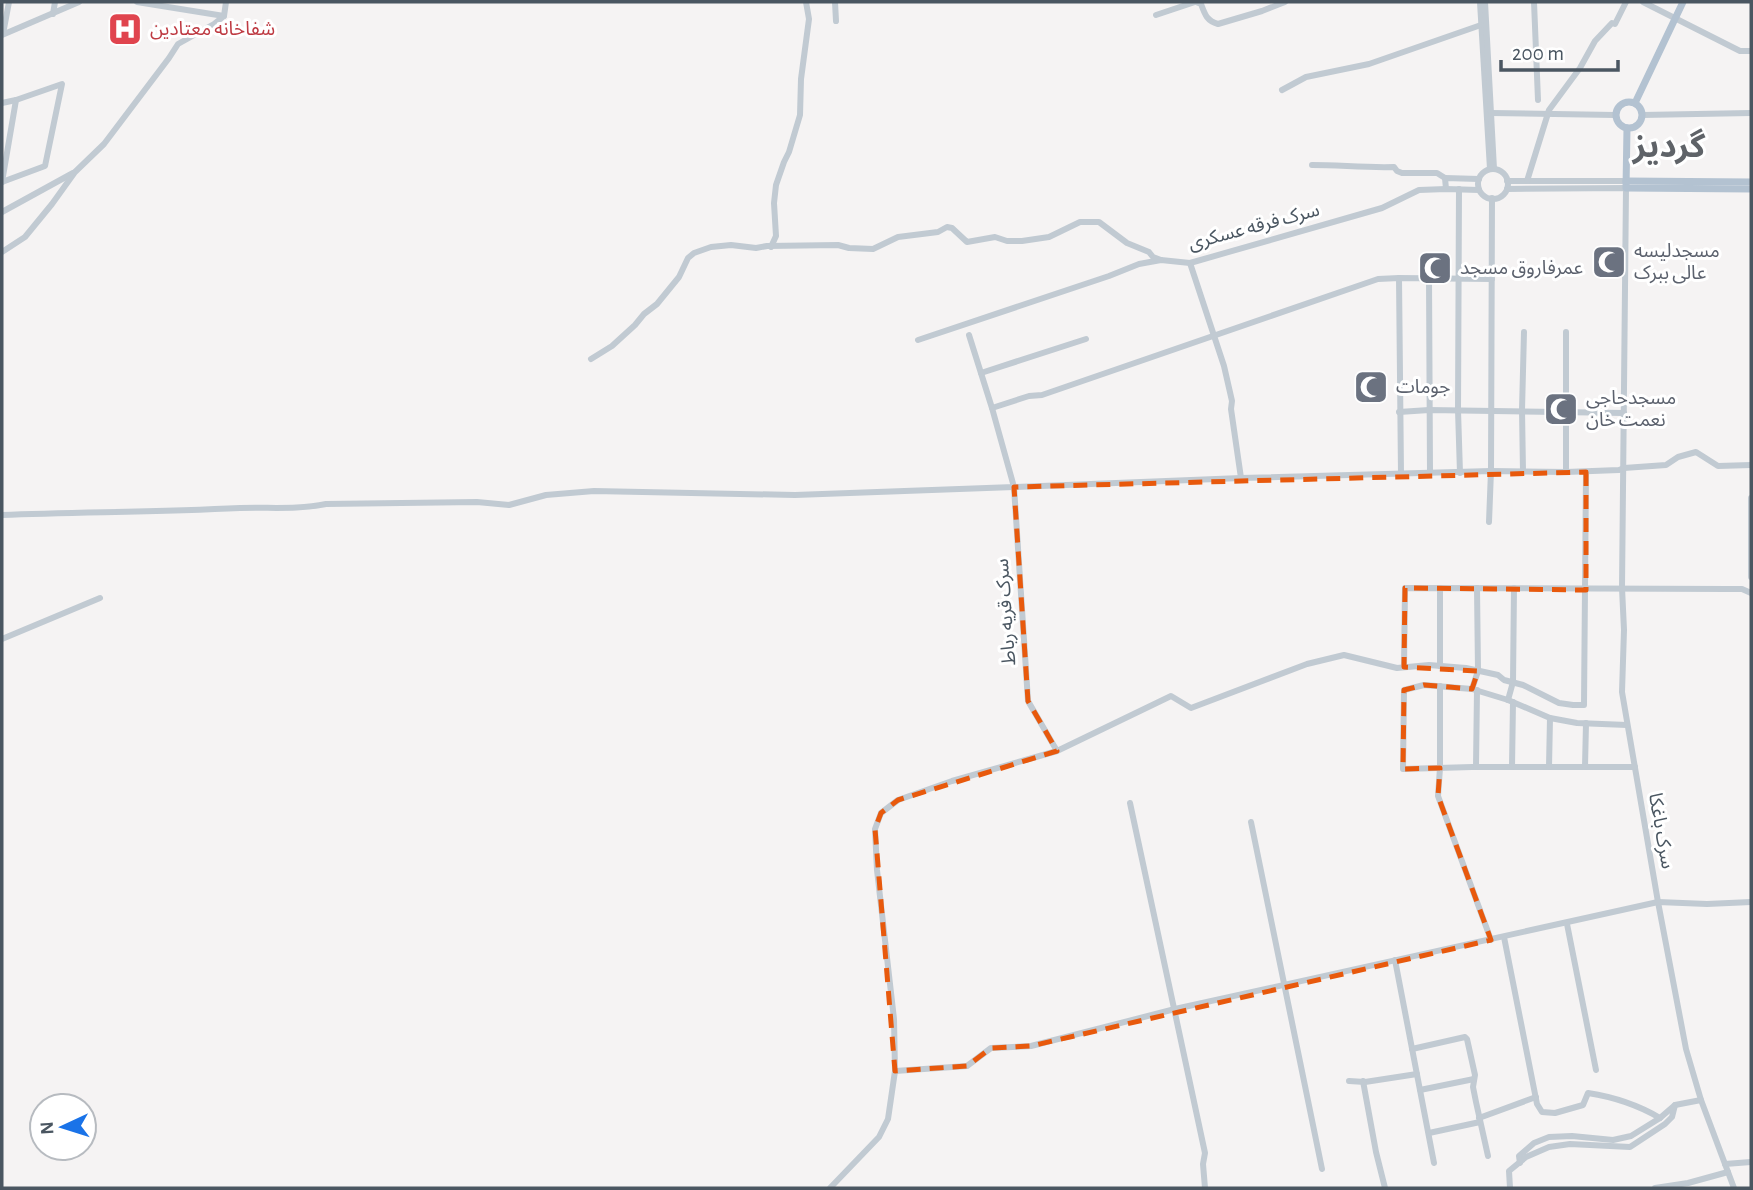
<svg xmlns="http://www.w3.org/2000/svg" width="1753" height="1190" font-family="'Alegreya Sans','Noto Sans Arabic',sans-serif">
  <rect width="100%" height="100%" fill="#f5f3f3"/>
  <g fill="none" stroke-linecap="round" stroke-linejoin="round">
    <g stroke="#c1cad2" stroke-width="6">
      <polyline points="137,2 224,16"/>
      <polyline points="835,2 836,21"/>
      <path d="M1196 2 1201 4C1205 15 1207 21 1218 24L1262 11 1285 2"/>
      <polyline points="1480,2 1490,169"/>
      <polyline points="1485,2 1494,169"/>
      <polyline points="1534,2 1538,100"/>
      <polyline points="1643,2 1740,51 1751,51"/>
      <polyline points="53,14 55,2"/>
      <polyline points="1156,15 1195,2"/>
      <polyline points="3,34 9,2"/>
      <polyline points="2,35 79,2"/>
      <polyline points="1282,90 1306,77 1369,64 1481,25"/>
      <polyline points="2,103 16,100 62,84 45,166 2,182"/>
      <polyline points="1491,113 1615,115"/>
      <polyline points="1642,115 1751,113"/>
      <path d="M1312 165C1339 165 1367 168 1394 167L1397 171 1402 173H1437L1445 178"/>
      <circle cx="1493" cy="184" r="15"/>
      <polyline points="1507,181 1626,181"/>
      <polyline points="1527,181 1549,110 1580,68 1595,41 1612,23 1615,24 1626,2"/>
      <polyline points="2,182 16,100"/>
      <polyline points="1446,189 1445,178 1479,179"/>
      <polyline points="1459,189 1458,410 1460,473"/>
      <polyline points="1507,189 1626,188 1622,588 1624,630 1622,692 1658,902 1686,1049 1701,1100 1734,1188"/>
      <polyline points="2,212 73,173"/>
      <polyline points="771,247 776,236 774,203 776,185 784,162 789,152 800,115 801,79 809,19 806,2"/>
      <polyline points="2,252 25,237 52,204 75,172 104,144 169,58 178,44 214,24 224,16 226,2"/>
      <polyline points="1190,263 1224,366 1232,401 1231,409 1241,478"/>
      <polyline points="1399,278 1401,474"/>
      <polyline points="1429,278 1430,473"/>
      <polyline points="1566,332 1566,472"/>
      <polyline points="918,340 1109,276 1139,264 1161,260 1190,263 1382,208 1419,190 1446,189 1479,190"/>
      <polyline points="591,359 612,346 635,325 644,314 657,304 679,277 688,258 694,253 711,247 731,245 756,248 767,246 838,245 849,248 873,249 898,237 938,232 947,227 952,228 967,242 995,237 1007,241 1022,241 1049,237 1080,222 1099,222 1127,243 1149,252 1153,257 1161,260"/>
      <polyline points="981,373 1086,339"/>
      <polyline points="992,408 1029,396 1042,395 1378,279 1399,278 1492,279"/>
      <polyline points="1399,412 1429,410 1624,413"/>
      <polyline points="1523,472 1522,410 1524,332"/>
      <polyline points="1751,498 1751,577"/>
      <path d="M2 515C81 512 161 512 240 508 270 507 297 510 326 504L477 502 509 505 546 495 594 491 795 495 1014 487 992 408 969 335"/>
      <polyline points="1489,522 1491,471 1492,198"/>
      <polyline points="1440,588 1440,666"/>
      <polyline points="2,639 100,598"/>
      <polyline points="1404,667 1405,588 1728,589 1742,589 1751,593"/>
      <polyline points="1440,686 1440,768 1438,796 1491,940"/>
      <polyline points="1472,689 1478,671 1477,588"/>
      <polyline points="1508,700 1513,682 1514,588"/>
      <polyline points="1627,725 1577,723 1550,718 1508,700 1472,689 1424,685 1404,690 1403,769 1472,767 1635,767"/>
      <polyline points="1057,751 1171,696 1191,708 1307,664 1344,655 1397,668 1429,665 1466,668 1498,675 1504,680 1523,685 1559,703 1573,705 1584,705 1586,472"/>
      <polyline points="1476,767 1477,690"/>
      <polyline points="1512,767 1513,702"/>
      <polyline points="1549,767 1550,718"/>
      <polyline points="1585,767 1586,723"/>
      <polyline points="1130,803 1205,1153 1203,1164 1205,1188"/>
      <polyline points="1251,822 1322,1169"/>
      <polyline points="1567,924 1596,1070"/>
      <path d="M1504 937 1537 1104 1542 1112 1555 1113 1583 1105 1588 1093C1614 1097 1638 1105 1660 1118"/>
      <polyline points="1395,960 1434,1163"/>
      <polyline points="1412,1049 1465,1037 1467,1039 1475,1075 1473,1087 1476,1102 1488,1156"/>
      <polyline points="895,1071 967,1066 991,1048 1031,1046 1175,1009 1658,902 1707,904 1751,902"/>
      <polyline points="1349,1081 1365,1082 1417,1074"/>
      <polyline points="1363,1081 1376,1152 1385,1188"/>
      <polyline points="1420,1090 1474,1079"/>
      <polyline points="1479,1118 1536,1097"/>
      <polyline points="1429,1133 1480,1122"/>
      <polyline points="1520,1163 1519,1156 1534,1143 1549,1137 1572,1136 1613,1140 1631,1136 1660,1118 1675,1105 1701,1100"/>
      <polyline points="1725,1164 1751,1162"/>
      <polyline points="830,1188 879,1137 888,1119 895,1071 894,1019 877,870 875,829 881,813 898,800 952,781 1057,751 1028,701 1014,487 1241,478 1491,471 1566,472 1619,470 1624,468 1666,465 1678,457 1696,452 1718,466 1751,465"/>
      <polyline points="1510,1188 1509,1171 1526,1157 1549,1147 1570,1144 1630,1147 1665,1124 1672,1117 1675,1105"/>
      <polyline points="1655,1188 1688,1183 1728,1172"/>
    </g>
    <g stroke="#b3c2d1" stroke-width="7">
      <circle cx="1629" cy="115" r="13"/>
      <polyline points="1635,103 1683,2"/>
      <polyline points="1627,128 1626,188 1751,189"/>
      <polyline points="1626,181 1751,182"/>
    </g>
  </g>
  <path fill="none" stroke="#e8590c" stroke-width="5" stroke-dasharray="14 9" stroke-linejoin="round" d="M1586 472V590L1405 588 1404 667 1478 671 1472 689 1424 685 1404 690 1403 769 1440 768 1438 796 1491 940 1031 1046 991 1048 967 1066 895 1071 875 829 881 813 898 800 1057 751 1028 701 1014 487Z"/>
  <defs>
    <g id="hospital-square" transform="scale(1.75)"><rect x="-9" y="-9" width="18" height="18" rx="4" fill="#e0444e" stroke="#fff"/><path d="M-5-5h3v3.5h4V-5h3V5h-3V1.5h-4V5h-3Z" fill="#fff"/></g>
    <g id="mosque-square" transform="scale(1.75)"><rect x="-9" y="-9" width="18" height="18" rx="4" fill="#6b7280" stroke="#fff"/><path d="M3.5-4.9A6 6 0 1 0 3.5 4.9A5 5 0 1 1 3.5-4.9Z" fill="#fff"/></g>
  </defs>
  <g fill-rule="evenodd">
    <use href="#hospital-square" x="125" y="29"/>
    <use href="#mosque-square" x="1609" y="262"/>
    <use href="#mosque-square" x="1435" y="268"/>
    <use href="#mosque-square" x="1371" y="387"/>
    <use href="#mosque-square" x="1561" y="409"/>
  </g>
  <g text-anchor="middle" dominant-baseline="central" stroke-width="6" stroke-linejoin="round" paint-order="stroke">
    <g font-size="19" fill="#be3a42" stroke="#fff" text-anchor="start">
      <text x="150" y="29">شفاخانه معتادین</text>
    </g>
    <g font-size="19" fill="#4a5661" stroke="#fff">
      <text transform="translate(1254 227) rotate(-15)">سرک فرقه عسکری</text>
      <text transform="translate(1006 612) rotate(-94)">سرک قریه رباط</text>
      <text transform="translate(1661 831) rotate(80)">سرک باغکا</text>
    </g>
    <g font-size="19" fill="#5b616d" stroke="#fff" text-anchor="start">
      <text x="1634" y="251">مسجدلیسه<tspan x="1634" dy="22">عالی ببرک</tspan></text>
      <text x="1460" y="268">عمرفاروق مسجد</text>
      <text x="1396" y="387">جومات</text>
      <text x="1586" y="398">مسجدحاجی<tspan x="1586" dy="22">نعمت خان</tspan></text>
    </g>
    <g font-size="33" font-weight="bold" fill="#5f6368" stroke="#fff">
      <text x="1669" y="147">گردیز</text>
    </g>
  </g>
  <rect width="1753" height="1190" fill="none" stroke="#4a5661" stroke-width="7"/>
  <g transform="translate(63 1127) rotate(266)"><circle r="33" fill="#ffffff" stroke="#b7bbc0" stroke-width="2"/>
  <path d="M0-5L12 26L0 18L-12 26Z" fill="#1a73e8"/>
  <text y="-10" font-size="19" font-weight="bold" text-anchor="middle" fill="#4a5661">N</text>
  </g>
  <path d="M1501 60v10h117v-10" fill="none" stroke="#4a5661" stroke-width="3.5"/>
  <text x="1512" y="60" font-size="21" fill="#4a5661" stroke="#ffffff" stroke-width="5" paint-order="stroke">200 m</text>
</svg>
